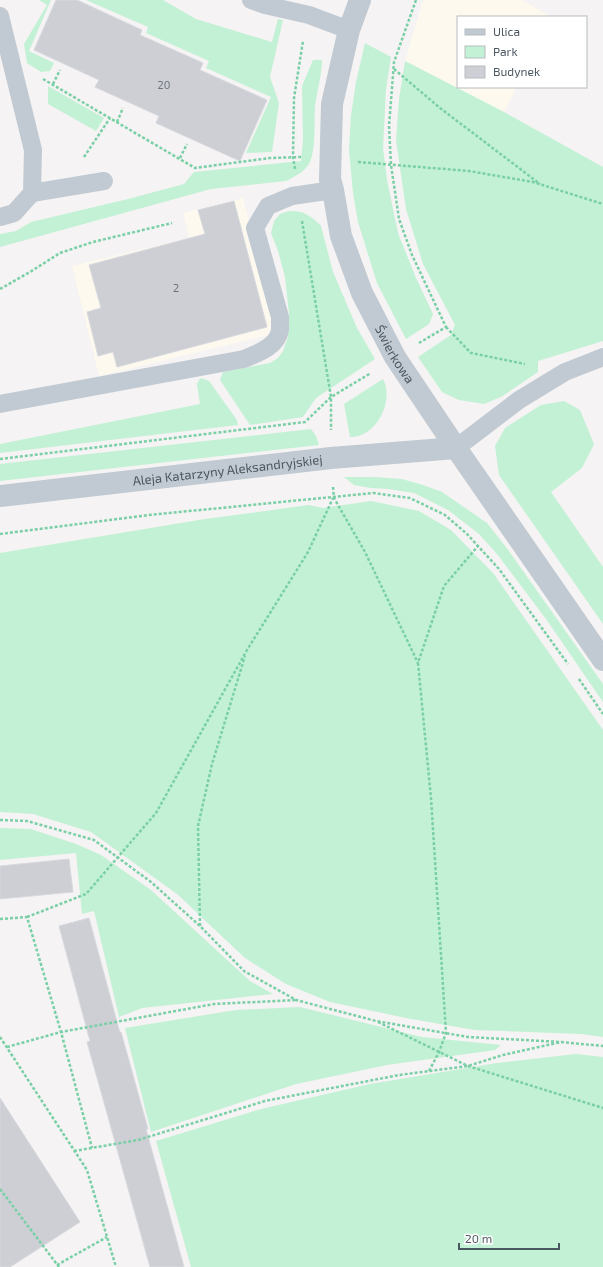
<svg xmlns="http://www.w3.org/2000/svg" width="603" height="1267" font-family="'Exo 2',sans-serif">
  <rect width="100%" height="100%" fill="#f5f3f3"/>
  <g fill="#fdf9ef">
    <polygon points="423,0 522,0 551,17 458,17 458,87 517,87 504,112 405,61"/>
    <polygon points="243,198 277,333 99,376 72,266 189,238 183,213"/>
  </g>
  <g fill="#c3f1d5">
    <polygon points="39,0 51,0 29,51 54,63 50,71 41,72 27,63 24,44 47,5"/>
    <polygon points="86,0 163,0 196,19 272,42 278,19 283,20 270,77 279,103 272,152 246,153 271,97 206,68 209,61 146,33 148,27"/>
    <polygon points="365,43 391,57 386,89 383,148 387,180 398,233 416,278 433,314 429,324 406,339 377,283 358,222 353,193 349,150 351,115 356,82"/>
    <path d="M313 60H322C322 75 317 90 315 106 314 122 316 148 310 162 306 171 294 177 286 181L211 189 0 247V234L16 231 31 222 128 199 184 184 194 172 301 161 303 139 302 86Z"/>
    <polygon points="405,61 504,112 603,167 603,341 538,361 538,372 501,397 484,404 459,400 442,392 418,357 451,335 455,325 423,264 406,209 396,140 399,99"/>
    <polygon points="48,86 104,118 96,131 48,104"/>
    <path d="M289 211C302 210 312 216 321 226L333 272 357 328 375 359 316 398 303 417 250 425 220 380 223 372 270 363 278 358 283 351 288 337 289 314 285 277 278 251 271 233 274 221 280 214Z"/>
    <polygon points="201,378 209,381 237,420 238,425 0,453 0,444 200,404 197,384 199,380"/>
    <path d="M383 379C384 382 386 385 386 388 390 409 373 438 350 437L344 404Z"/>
    <polygon points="564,401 580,410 594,444 582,468 551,492 603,567 603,624 499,475 495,446 505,428 541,405"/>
    <polygon points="311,429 316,436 319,445 0,481 0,464"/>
    <polygon points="344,477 375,477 402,479 423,485 442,492 487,523 506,547 603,684 603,702 546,619 497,554 479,534 448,510 414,493 388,489 371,488 354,485"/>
    <polygon points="371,501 419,511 451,530 493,573 603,730 603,1037 581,1034 475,1030 411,1019 330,1002 286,984 245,958 177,894 91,832 33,814 0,812 0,553 205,519 309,505 323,508"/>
    <polygon points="0,828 31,829 76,844 101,855 151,890 250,981 273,994 142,1008 119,1017 94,911 82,914 76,853 0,860"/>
    <polygon points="300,1007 422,1037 501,1045 495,1050 387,1065 296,1084 151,1132 125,1028 236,1010"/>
    <polygon points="576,1054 603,1057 603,1267 191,1267 156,1141 261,1109 370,1084 497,1063"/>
  </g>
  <g fill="#cdcfd5" stroke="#d7d9de">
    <polygon points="56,0 77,0 142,30 140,35 203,63 200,70 267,100 240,161 156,123 159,116 95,87 99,80 34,50"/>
    <polygon points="234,201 267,327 117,367 113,352 98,356 87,312 101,308 89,265 205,234 198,210"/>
    <polygon points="69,859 73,892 0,899 0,866"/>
    <polygon points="89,918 120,1033 121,1032 148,1129 146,1129 184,1267 150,1267 87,1042 90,1041 59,926"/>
    <polygon points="0,1098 80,1222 10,1267 0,1267"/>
  </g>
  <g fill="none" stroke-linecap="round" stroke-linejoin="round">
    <g stroke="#7ad0a6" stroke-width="2.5" stroke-dasharray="3 2" stroke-linecap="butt">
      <polyline points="416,0 394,62 389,126 391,165 399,219 412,255 446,327 419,343"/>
      <polyline points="394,69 440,108 540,184"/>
      <polyline points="43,79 195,168 270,158 302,157"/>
      <polyline points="53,84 60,70"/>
      <polyline points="117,122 123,108"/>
      <polyline points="84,157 110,118"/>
      <polyline points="180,158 187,144"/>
      <polyline points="358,162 469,171 533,182 603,204"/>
      <polyline points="295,169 293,157 294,98 303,41"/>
      <polyline points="302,221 331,397 331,430"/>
      <polyline points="0,289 30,272 60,253 93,242 172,223"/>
      <polyline points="446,327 471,353 525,364"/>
      <polyline points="0,459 305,422 331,397 371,373"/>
      <polyline points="333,487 334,498 365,552 418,663"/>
      <polyline points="0,534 149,515 373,493 410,498 445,515 467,534 499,569 568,664"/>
      <polyline points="579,679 603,714"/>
      <polyline points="0,820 27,821 94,840 151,882 200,926 244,971 296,1000 376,1021 468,1037 561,1042"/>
      <polyline points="27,917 86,894 156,813 247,650 308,552 333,498"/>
      <polyline points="0,919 27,917 61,1032 92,1148"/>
      <polyline points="200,926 198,826 212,764 245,656"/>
      <polyline points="378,1022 468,1066 603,1108"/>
      <polyline points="0,1037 87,1170 116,1267"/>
      <polyline points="7,1047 61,1032 214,1004 296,1000"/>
      <polyline points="429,1071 439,1052 446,1033 431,798 418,663 444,586 478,546"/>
      <polyline points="74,1151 138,1140 265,1101 399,1075 468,1066 503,1055 561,1042 603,1046"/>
      <polyline points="0,1189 59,1267"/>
      <polyline points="57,1265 107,1237"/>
    </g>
    <g stroke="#c1cad2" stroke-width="18">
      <polyline points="251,0 265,5 309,15 349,30"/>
      <polyline points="0,16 33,150 32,193 14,213 0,217"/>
      <polyline points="32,193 104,181"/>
      <path d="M0 404 244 359C258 353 277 347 280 330 280 326 280 321 280 317L255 228 268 206 292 196 333 190"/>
      <polyline points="456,448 519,400 565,372 603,357"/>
    </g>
    <g stroke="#c1cad2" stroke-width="22">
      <path id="s1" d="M360 0 349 30 332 104 330 179 333 190 341 236 362 293 395 357 456 448 603 660"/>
      <path id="s2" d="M0 496 331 458 456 448"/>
    </g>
  </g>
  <g text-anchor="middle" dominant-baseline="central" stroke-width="4" stroke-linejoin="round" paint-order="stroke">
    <g font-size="11" fill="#6b747e">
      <text x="164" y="84">20</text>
      <text x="176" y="287">2</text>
    </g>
    <g font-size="13" fill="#4a5661" stroke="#fff">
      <text stroke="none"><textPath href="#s1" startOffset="371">Świerkowa</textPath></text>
      <text stroke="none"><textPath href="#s2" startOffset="229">Aleja Katarzyny Aleksandryjskiej</textPath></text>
    </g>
  </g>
  <rect x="457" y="16" width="130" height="72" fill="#ffffff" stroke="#b7bbc0"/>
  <rect x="465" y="29" width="20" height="6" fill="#c1cad2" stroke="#b7bbc0"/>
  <text x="493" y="36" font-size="12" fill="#4a5661">Ulica</text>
  <rect x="465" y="46" width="20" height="12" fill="#c3f1d5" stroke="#b7bbc0"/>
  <text x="493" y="56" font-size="12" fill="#4a5661">Park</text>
  <rect x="465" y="66" width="20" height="12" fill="#cdcfd5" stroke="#b7bbc0"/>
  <text x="493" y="76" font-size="12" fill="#4a5661">Budynek</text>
  <path d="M459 1243v6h100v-6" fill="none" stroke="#4a5661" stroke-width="2"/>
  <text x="465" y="1243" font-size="12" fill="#4a5661" stroke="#ffffff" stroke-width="3" paint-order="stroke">20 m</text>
</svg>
